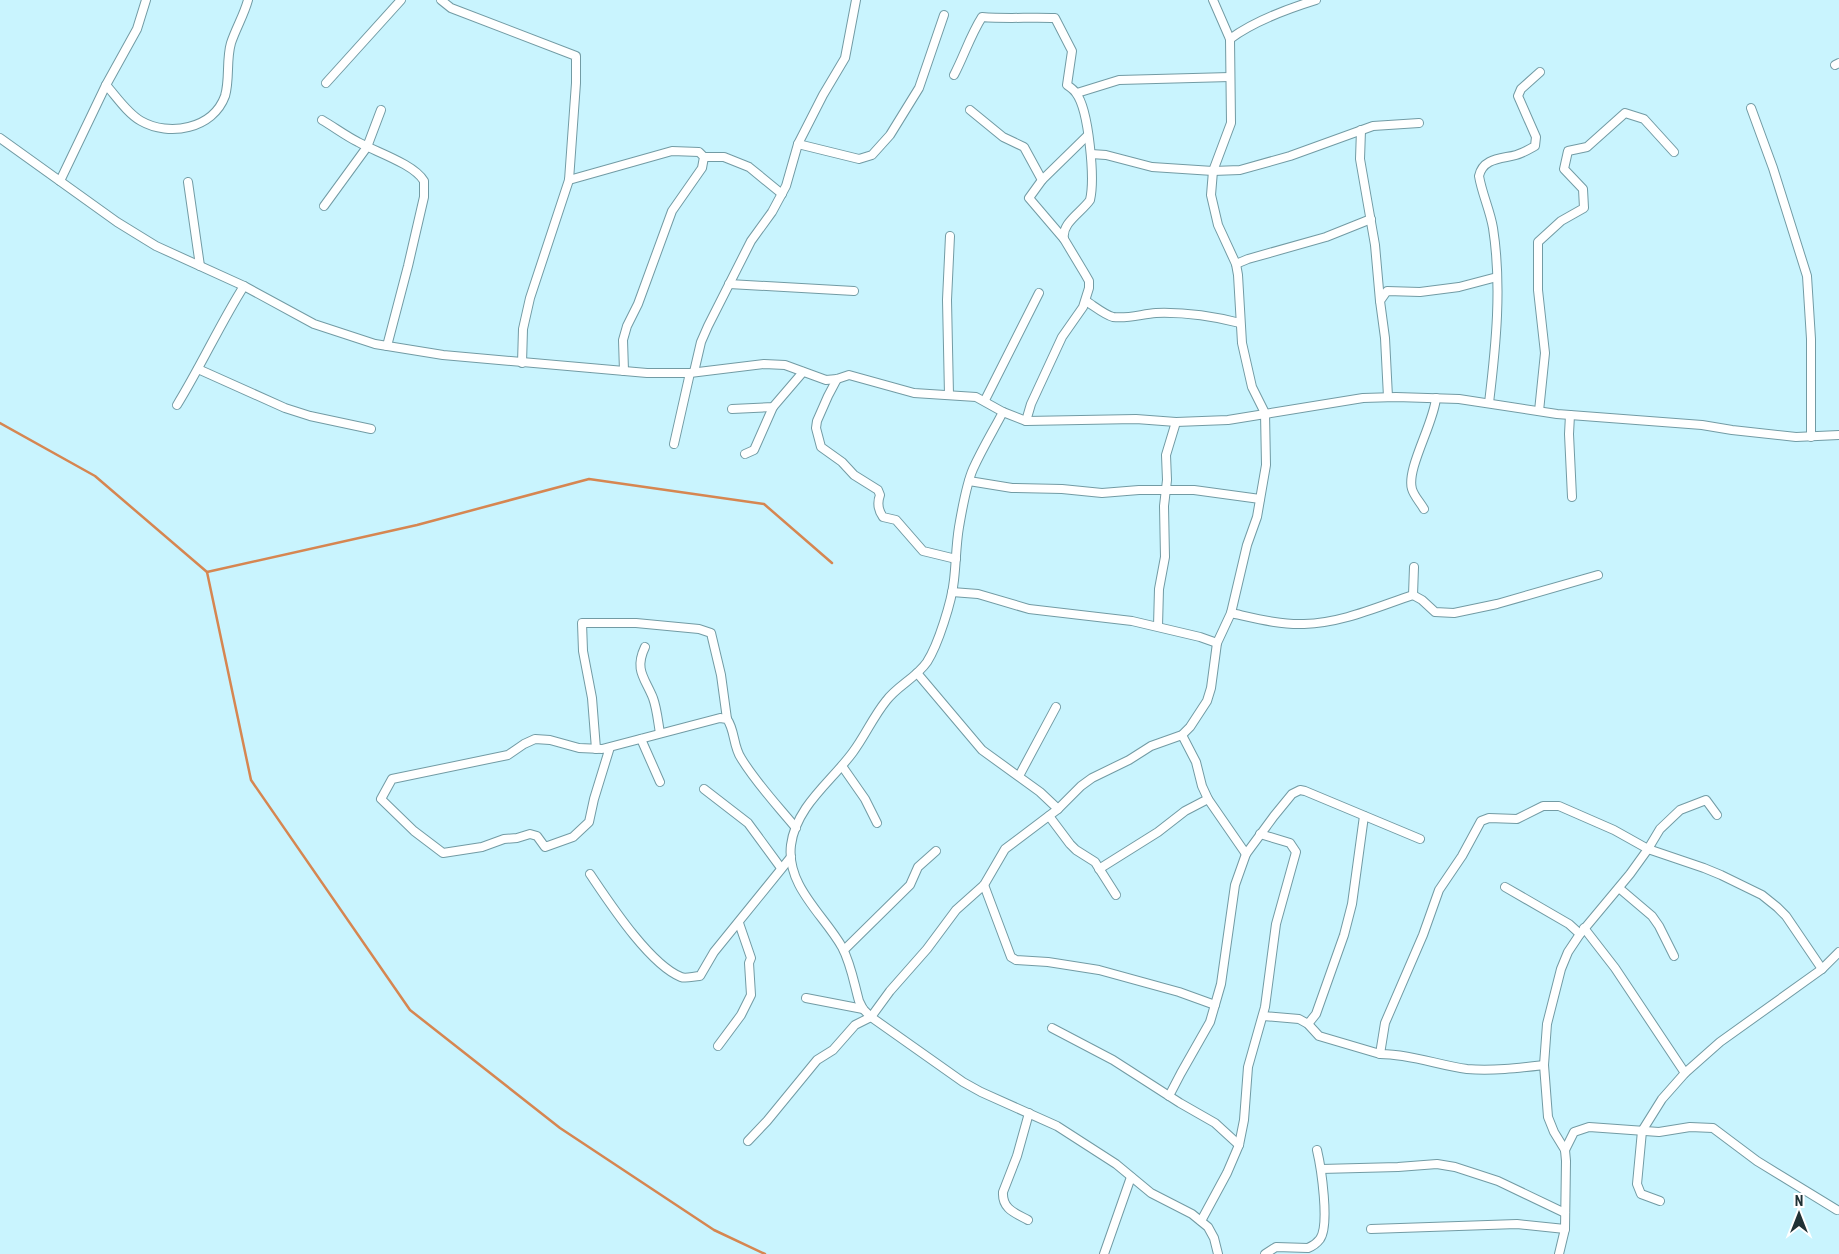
<svg xmlns="http://www.w3.org/2000/svg" width="1839" height="1254" font-family="'Roboto Condensed',sans-serif">
  <rect width="100%" height="100%" fill="#c9f4fe"/>
  <g fill="none" stroke-linecap="round" stroke-linejoin="round">
    <g stroke="#d68651" stroke-width="2.5">
      <polyline points="0,423 95,476 207,572 251,780 410,1010 560,1128 714,1230 765,1254"/>
      <polyline points="207,572 417,525 589,479 764,504 832,563"/>
    </g>
    <g stroke="#729ba4" stroke-width="10">
      <g id="minor">
        <polyline points="441,0 451,8 576,56 576,83 569,180 530,298 523,329 522,363"/>
        <path d="M1230 39C1254 21 1287 9 1316 0"/>
        <polyline points="1835,65 1839,63"/>
        <path d="M954 75C964 56 970 36 982 17 1007 19 1030 17 1055 18L1072 51 1067 85C1070 87 1074 90 1076 93 1089 110 1095 179 1090 200 1082 212 1061 223 1064 239L1085 274 1089 281V288L1083 307 1062 337 1031 404 1026 421"/>
        <polyline points="326,83 401,0"/>
        <path d="M106 85C116 96 127 113 141 121 169 137 213 129 225 96 230 79 226 60 231 43 236 28 244 15 248 0"/>
        <polyline points="1077,93 1119,80 1230,77"/>
        <polyline points="1751,108 1773,168 1807,276 1811,339 1811,437"/>
        <polyline points="970,110 1003,137 1024,147 1042,180"/>
        <path d="M322 120C334 127 346 136 358 142 376 152 414 164 424 181V197L408 266 387 346"/>
        <polyline points="1361,130 1360,159 1375,245 1380,301"/>
        <polyline points="0,138 117,222 156,246 244,286 314,324 375,344 443,355 647,373 690,373 764,364 785,365 826,380 837,379 849,375 914,393 976,397 1003,412 1026,421 1136,419 1176,422 1228,420 1363,398 1396,397 1459,399 1557,414 1702,425 1732,430 1796,437 1839,435"/>
        <polyline points="798,144 859,159 872,155 890,135 919,88 944,15"/>
        <polyline points="1091,154 1106,155 1152,167 1213,171 1240,170 1290,156 1373,126 1419,123"/>
        <polyline points="704,157 724,157 749,167 782,194"/>
        <polyline points="569,180 672,151 699,152 704,157 702,168 672,211 638,304 627,326 623,340 624,371"/>
        <polyline points="60,181 106,85 137,29 146,0"/>
        <polyline points="188,182 200,266"/>
        <polyline points="324,206 367,147 381,110"/>
        <polyline points="1064,239 1029,198 1042,180 1087,136"/>
        <polyline points="1236,264 1248,259 1326,237 1371,219"/>
        <polyline points="729,284 854,291"/>
        <path d="M1086 301C1094 306 1105 315 1113 317 1128 319 1142 314 1156 313 1185 312 1212 316 1240 323"/>
        <polyline points="198,369 285,408 310,416 371,429"/>
        <polyline points="694,372 701,342 708,326 751,241 772,212 786,186 798,144 823,95 845,58 856,0"/>
        <path d="M837 379 828 396 817 421 816 428 821 447 842 462 854 475 878 490 880 495C877 503 878 510 883 517L896 520 923 551 956 559"/>
        <polyline points="949,395 947,300 950,236"/>
        <polyline points="1388,397 1385,338 1380,301 1387,291 1420,292 1459,287 1497,277"/>
        <polyline points="985,400 1039,293"/>
        <path d="M1489 403C1496 345 1502 286 1493 228 1490 210 1482 194 1479 176 1483 158 1501 159 1516 155 1523 153 1528 150 1535 146L1536 137 1518 96 1521 89 1540 72"/>
        <path d="M177 405C201 366 220 324 244 286"/>
        <polyline points="732,409 773,407 803,372"/>
        <polyline points="1539,411 1545,353 1538,290 1538,242 1561,221 1584,208 1583,189 1564,169 1568,151 1587,147 1625,113 1644,119 1674,152"/>
        <path d="M1003 412C993 431 982 449 973 469 966 485 962 510 959 527 956 545 956 563 954 580 952 601 938 645 927 662 916 678 897 686 886 701 873 717 865 736 853 752 832 781 796 806 791 845 786 886 824 915 842 947 851 964 854 983 859 1001L863 1009 871 1017 963 1082 981 1092 1057 1126 1116 1164 1151 1193 1192 1214 1208 1227 1214 1238 1218 1254"/>
        <polyline points="1570,415 1569,434 1572,497"/>
        <polyline points="674,444 690,373"/>
        <polyline points="745,454 754,450 773,407"/>
        <polyline points="969,481 1012,488 1062,489 1102,493 1139,490 1194,490 1260,499"/>
        <path d="M1424 509C1420 502 1414 496 1412 489 1406 469 1434 423 1436 398"/>
        <polyline points="952,592 978,594 1029,609 1132,621 1200,637 1217,643"/>
        <polyline points="1413,595 1422,600 1435,612 1454,613 1497,604 1598,575"/>
        <path d="M1231 613C1254 618 1280 625 1304 624 1342 623 1377 607 1413 595L1414 567"/>
        <polyline points="1158,626 1159,589 1165,557 1164,506 1167,480 1166,455 1176,422"/>
        <path d="M645 647C634 670 645 678 653 698 657 709 658 722 660 733"/>
        <polyline points="917,673 982,750 1040,792 1058,809"/>
        <polyline points="1182,735 1196,762 1202,786 1208,799 1246,854"/>
        <polyline points="641,739 660,782"/>
        <path d="M610 747 594 799 589 822 573 837 545 847 537 836 530 834 517 838 504 839 482 847 443 853 414 831 381 799 392 779 508 755 524 744 535 739 550 740 579 748 602 749 720 718 727 719C735 730 733 746 741 758 756 783 777 805 796 828"/>
        <polyline points="596,749 592,698 583,651 582,623 636,623 699,629 711,633 721,675 727,719"/>
        <polyline points="842,766 865,799 877,823"/>
        <polyline points="1019,776 1056,707"/>
        <polyline points="704,789 748,823 781,868"/>
        <polyline points="1049,816 1070,844 1076,850 1095,862 1116,895"/>
        <polyline points="1099,869 1158,832 1185,811 1208,799"/>
        <path d="M590 874C609 902 649 964 681 977 686 979 694 976 700 976L714 952 791 857"/>
        <polyline points="984,885 1011,957 1016,960 1048,962 1099,970 1179,992 1215,1005"/>
        <polyline points="1505,887 1569,924 1580,934"/>
        <polyline points="1619,888 1652,916 1659,926 1674,956"/>
        <polyline points="1584,928 1615,968 1685,1073"/>
        <polyline points="844,950 910,885 918,867 936,851"/>
        <polyline points="806,998 863,1009"/>
        <polyline points="1263,1016 1299,1019 1308,1024 1319,1036 1380,1054"/>
        <polyline points="1308,1024 1316,1014 1344,935 1352,904 1364,816"/>
        <polyline points="1052,1028 1113,1060 1180,1103 1215,1123 1239,1145"/>
        <polyline points="718,1046 741,1015 751,995 749,963 751,958 739,923"/>
        <path d="M1544 1065C1518 1068 1493 1071 1467 1069 1438 1065 1410 1054 1380 1054L1385 1023 1423 935 1439 890 1462 856 1481 821 1489 818 1517 819 1543 806H1559L1614 830 1648 849 1704 868 1721 875 1762 895 1777 907 1786 916 1822 969"/>
        <polyline points="1169,1096 1181,1073 1210,1022 1221,984 1235,885 1246,854 1274,816 1292,794 1300,790 1305,791 1420,839"/>
        <polyline points="748,1141 767,1121 817,1060 833,1050 855,1025 871,1017 890,991 927,949 956,910 984,885 1005,849 1058,809 1081,786 1092,778 1129,760 1151,746 1182,735 1190,727 1207,701 1211,688 1217,643 1231,613 1247,545 1257,517 1266,465 1265,413 1252,387 1242,343 1238,275 1236,264 1218,225 1211,195 1213,171 1231,123 1230,39 1213,0"/>
        <polyline points="1565,1150 1574,1132 1589,1127 1659,1132 1690,1127 1713,1128 1757,1161 1837,1210"/>
        <polyline points="1321,1169 1398,1167 1437,1164 1455,1167 1498,1181 1565,1213"/>
        <polyline points="1660,1201 1641,1194 1637,1184 1642,1131 1662,1099 1685,1073 1720,1042 1822,969 1839,952"/>
        <path d="M1028 1220C1015 1213 1002 1209 1003 1192L1017 1156 1029 1113"/>
        <polyline points="1201,1221 1227,1173 1239,1145 1244,1120 1248,1067 1265,1007 1276,924 1296,852 1290,843 1260,834"/>
        <polyline points="1371,1229 1517,1224 1565,1229"/>
        <polyline points="1104,1254 1131,1177"/>
        <path d="M1265 1254 1276 1247 1308 1248C1313 1246 1317 1243 1320 1239 1330 1225 1321 1167 1317 1150"/>
        <polyline points="1559,1254 1565,1229 1566,1161 1565,1150 1554,1132 1548,1117 1544,1065 1547,1024 1561,969 1568,952 1580,934 1630,874 1648,849 1660,829 1680,810 1706,800 1717,815"/>
      </g>
    </g>
    <use href="#minor" stroke="#fff" stroke-width="8"/>
  </g>
  <g transform="translate(1799 1214)" stroke="#ffffff" stroke-width="4" paint-order="stroke">
  <path d="M0-4L9 19L0 12L-9 19Z" fill="#203135"/>
  <text y="-8" font-size="14" font-weight="bold" text-anchor="middle" fill="#203135">N</text>
  </g>
</svg>
